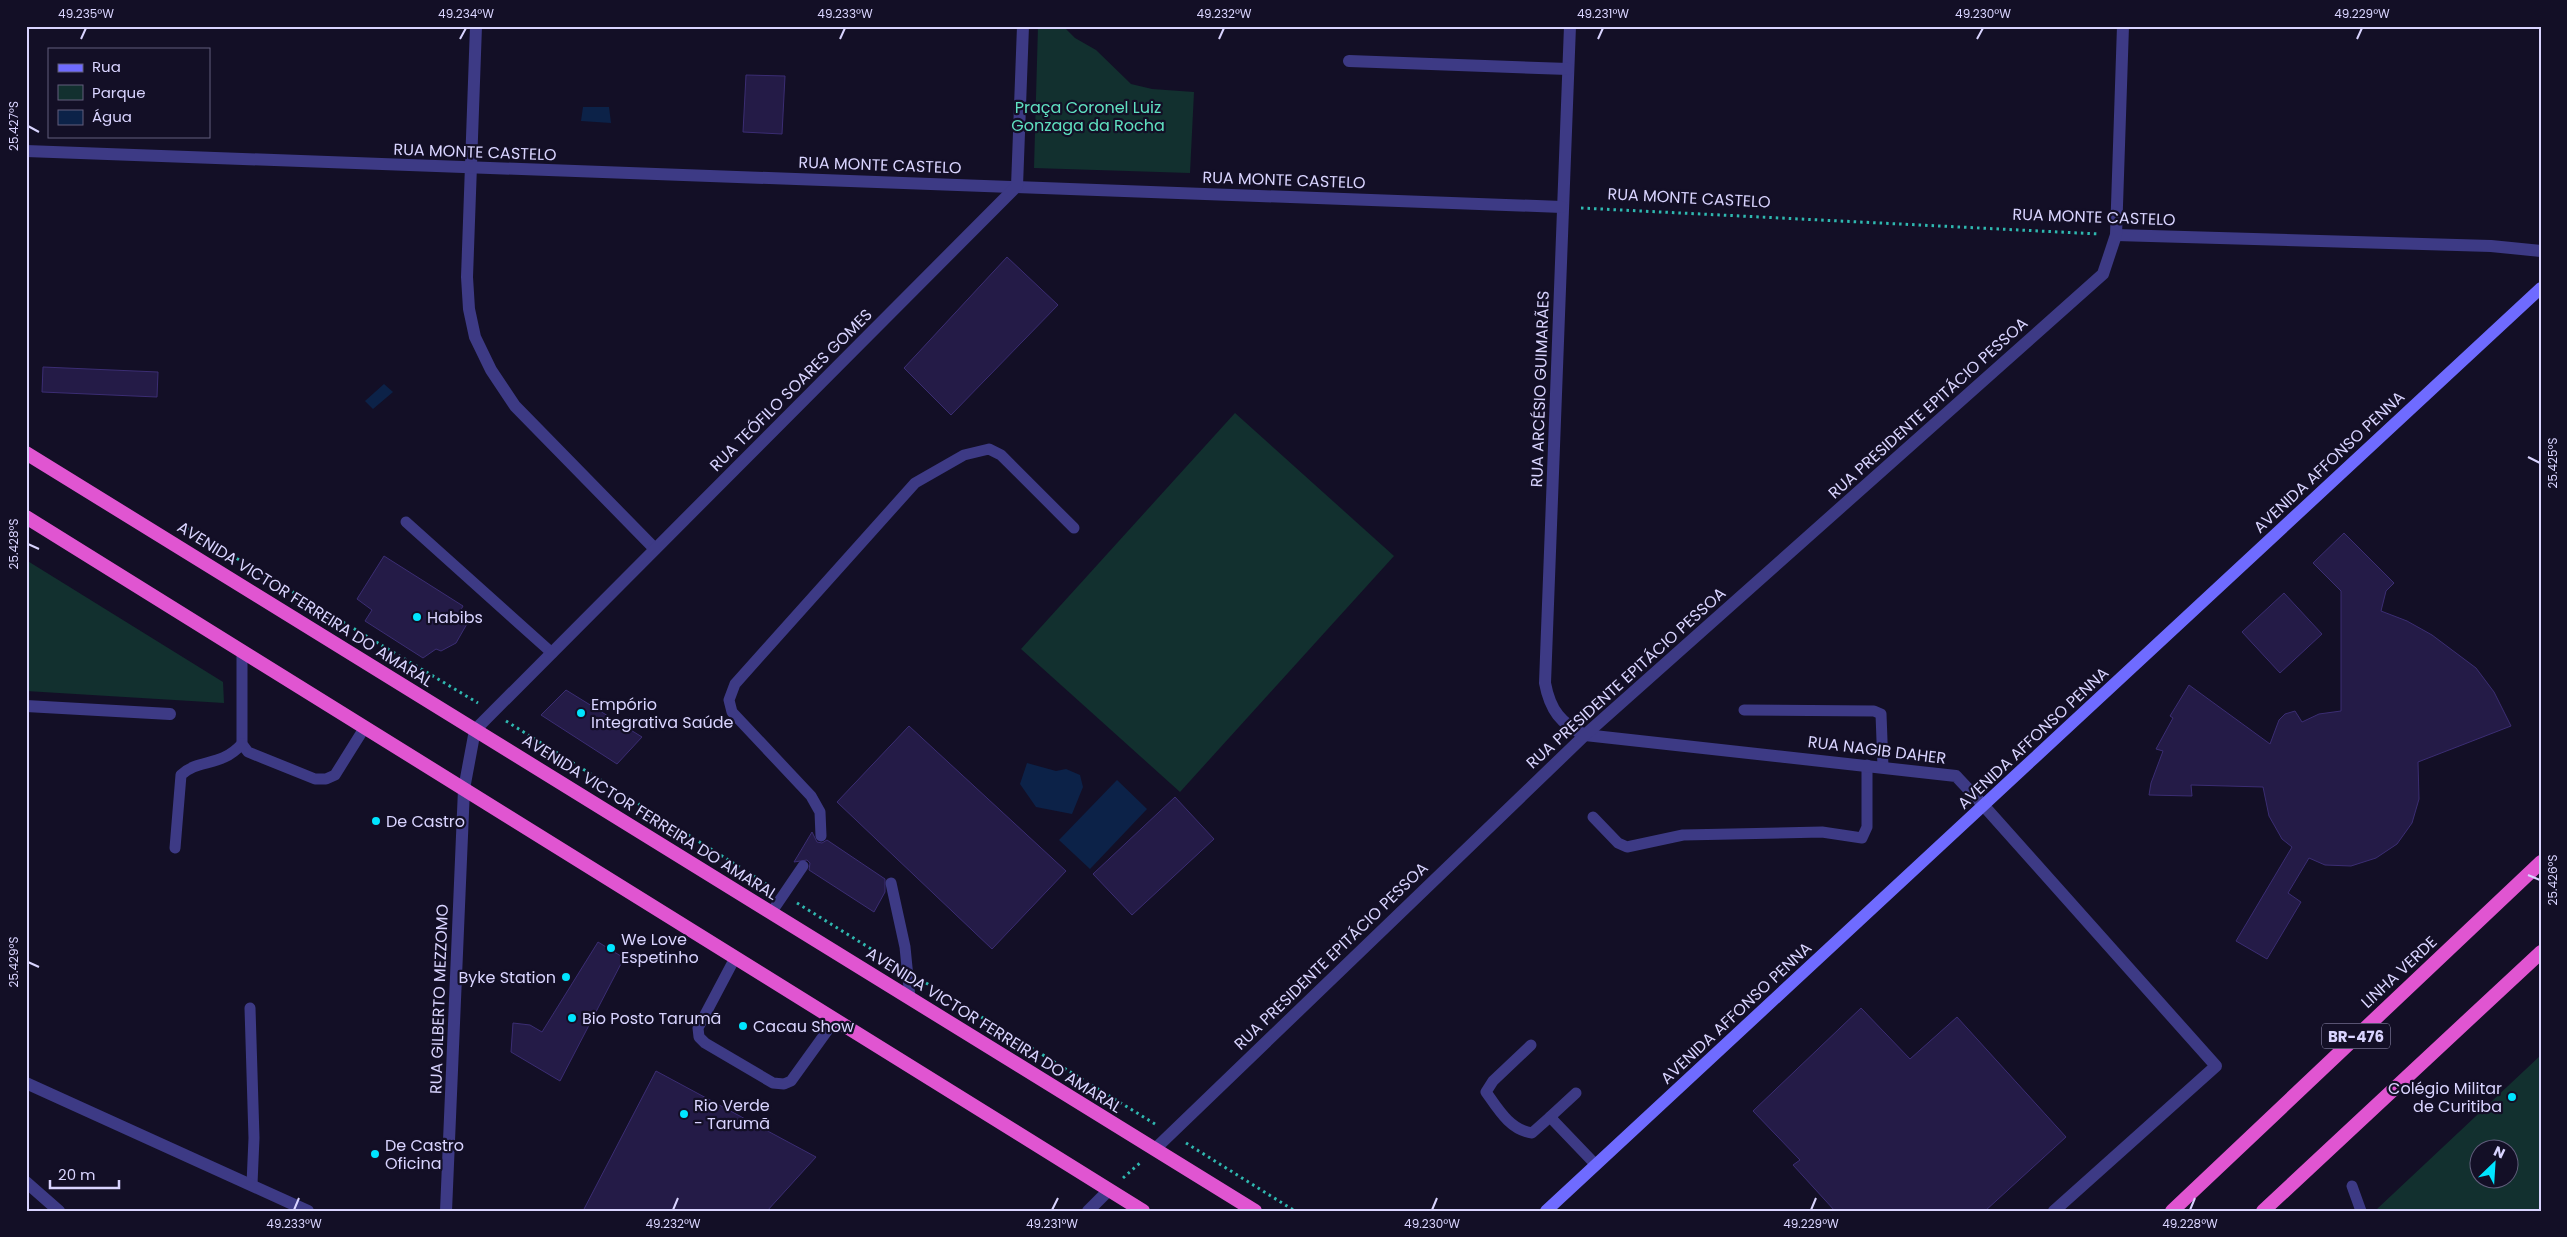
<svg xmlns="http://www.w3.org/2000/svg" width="2567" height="1237" font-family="Poppins,sans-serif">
  <rect width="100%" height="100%" fill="#130f26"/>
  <g fill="#12302f" fill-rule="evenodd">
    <polygon points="1038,26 1063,26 1075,38 1096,50 1131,84 1152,89 1194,92 1190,173 1034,168"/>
    <polygon points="1235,413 1394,556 1180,792 1021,649"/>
    <polygon points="26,560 223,682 224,703 26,691"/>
    <path d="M2541 1055V1211H2378L2377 1209ZM2480 1150H2510V1180H2480Z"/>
  </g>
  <g fill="#0c2248">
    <polygon points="583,107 609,107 611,123 581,121"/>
    <polygon points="384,384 393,392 373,409 365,401"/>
    <polygon points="1027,763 1056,771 1066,769 1080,775 1083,787 1072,814 1036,807 1020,784"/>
    <polygon points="1117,780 1147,809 1090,869 1059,840"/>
  </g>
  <g fill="#241b47" stroke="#3b2d73">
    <polygon points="746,75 785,76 782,134 743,132"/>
    <polygon points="1007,257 1058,305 951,415 904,368"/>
    <polygon points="43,367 158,372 157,397 42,392"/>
    <polygon points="2344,533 2394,583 2386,591 2381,611 2407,621 2432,635 2476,668 2494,692 2511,726 2418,762 2419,799 2412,823 2397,844 2376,858 2351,866 2325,865 2309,858 2288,893 2301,902 2267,959 2236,941 2292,847 2282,839 2269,816 2263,787 2191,785 2192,796 2149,795 2151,783 2163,751 2156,749 2173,718 2170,716 2189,685 2270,744 2279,720 2285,714 2295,711 2302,722 2319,714 2341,711 2341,591 2313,563"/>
    <polygon points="384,556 463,606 458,615 468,622 456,643 441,651 436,649 423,658 365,621 372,610 357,599"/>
    <polygon points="2284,593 2322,634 2280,673 2242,632"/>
    <polygon points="566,690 642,737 617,764 541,715"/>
    <polygon points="909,726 1066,871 992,949 837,802"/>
    <polygon points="1175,797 1214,839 1132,915 1093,874"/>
    <polygon points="812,832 817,842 822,843 827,840 885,879 885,892 874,912 809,870 810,863 807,860 794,862"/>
    <polygon points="598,942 624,958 560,1081 511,1052 513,1023 530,1025 542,1032"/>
    <polygon points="1861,1008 1910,1059 1957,1017 2066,1137 1985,1211 1835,1211 1793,1165 1800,1160 1753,1111"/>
    <polygon points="656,1071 816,1157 767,1211 583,1211"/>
  </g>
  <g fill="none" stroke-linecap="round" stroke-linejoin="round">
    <g stroke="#2fb8b0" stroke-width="3" stroke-dasharray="2.5 4" stroke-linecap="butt">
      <polyline points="1581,208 2099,234"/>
      <polyline points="181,525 478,703"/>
      <polyline points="506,721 770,886"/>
      <polyline points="797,903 889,960"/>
      <polyline points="926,983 1155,1124"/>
      <polyline points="1186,1143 1295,1211"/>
      <polyline points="1123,1178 1141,1162"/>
    </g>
    <g stroke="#3d3a85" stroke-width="11">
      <polyline points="406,522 552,653"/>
      <polyline points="242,651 242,744 248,752 315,779 326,779 335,775 365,727"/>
      <polyline points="1744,710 1874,711 1881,714 1883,767"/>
      <polyline points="1593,817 1618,843 1627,847 1683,835 1822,832 1862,838 1867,827 1867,765"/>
      <polyline points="821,836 820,812 811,796 732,712 729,700 735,684 915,483 964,455 989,449 1001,455 1074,528"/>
      <path d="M175 848 181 775C199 758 220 768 242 744"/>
      <polyline points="891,883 905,947 910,998"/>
      <polyline points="771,913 803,866"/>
      <polyline points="735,958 698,1028 699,1037 705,1043 773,1083 784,1084 791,1081 835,1020"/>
      <polyline points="250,1008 254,1138 252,1184"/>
      <path d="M1531 1045 1493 1081 1486 1092C1498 1109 1510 1130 1532 1133L1550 1117"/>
      <polyline points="1576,1093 1550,1117 1596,1165"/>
      <polyline points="2352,1186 2361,1211"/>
    </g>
    <g stroke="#3d3a85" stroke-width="12">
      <polyline points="476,26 467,277 469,309 475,337 491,370 515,406 655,549"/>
      <path d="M1570 26 1545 683C1550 710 1561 724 1585 735L1956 776 1984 806"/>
      <polyline points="1349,61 1568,69"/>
      <polyline points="26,151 1562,207"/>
      <polyline points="2116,235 2491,246 2541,251"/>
      <polyline points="26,706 170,714"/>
      <polyline points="26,1083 308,1211"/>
      <polyline points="1155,1149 1585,735 2103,274 2116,235 2123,26"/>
      <polyline points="26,1182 59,1211"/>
      <polyline points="446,1211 464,789 475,730 1017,186 1023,26"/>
      <polyline points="1088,1211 1109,1190"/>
    </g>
    <polyline stroke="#3d3a85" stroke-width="12" points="1984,806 2216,1066 2054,1211"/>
    <polyline stroke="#6f6bff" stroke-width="12" points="1546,1211 2541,288"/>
    <g stroke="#e055d1" stroke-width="14">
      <polyline points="26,453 1255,1211"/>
      <polyline points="26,517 1143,1211"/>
      <polyline points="2172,1211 2541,862"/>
      <polyline points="2263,1211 2541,952"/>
    </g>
  </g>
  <path fill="none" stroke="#d9d4ff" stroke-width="2" d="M81 39 86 28M460 39 466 28M840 39 845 28M1219 39 1224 28M1598 39 1603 28M1977 39 1983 28M2357 39 2362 28M28 126 39 132M2528 457 2540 463M28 544 39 549M2528 875 2540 880M28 962 39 967M294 1210 299 1198M673 1210 678 1198M1052 1210 1058 1198M1432 1210 1437 1198M1811 1210 1816 1198M2190 1210 2195 1198"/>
  <g fill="#00e5ff" stroke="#130f26" stroke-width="2">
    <circle cx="417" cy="617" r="5"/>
    <circle cx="581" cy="713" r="5"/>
    <circle cx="376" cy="821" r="5"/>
    <circle cx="611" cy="948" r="5"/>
    <circle cx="566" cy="977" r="5"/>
    <circle cx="572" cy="1018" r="5"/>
    <circle cx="743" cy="1026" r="5"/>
    <circle cx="2512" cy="1097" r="5"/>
    <circle cx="684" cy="1114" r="5"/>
    <circle cx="375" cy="1154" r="5"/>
  </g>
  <g text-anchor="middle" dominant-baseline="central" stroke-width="4.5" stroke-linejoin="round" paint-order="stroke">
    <rect fill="#130f26" stroke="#9e99be" stroke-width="1" x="2322" y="1023.5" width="68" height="25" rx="4"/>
    <g font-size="15" font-weight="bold" fill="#d9d4ff">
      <text x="2356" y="1036">BR-476</text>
    </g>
    <g font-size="16" fill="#5fe0c0" stroke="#130f26">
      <text x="1088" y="107">Praça Coronel Luiz<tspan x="1088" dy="18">Gonzaga da Rocha</tspan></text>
    </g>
    <g font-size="16" fill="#d9d4ff" stroke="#130f26">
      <text transform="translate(475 152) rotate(2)">RUA MONTE CASTELO</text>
      <text transform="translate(880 165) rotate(2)">RUA MONTE CASTELO</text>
      <text transform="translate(1284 180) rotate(2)">RUA MONTE CASTELO</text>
      <text transform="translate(1689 198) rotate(3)">RUA MONTE CASTELO</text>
      <text transform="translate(2094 217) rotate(2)">RUA MONTE CASTELO</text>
      <text transform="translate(1540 389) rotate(-88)">RUA ARCÉSIO GUIMARÃES</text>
      <text transform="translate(791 390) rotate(-45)">RUA TEÓFILO SOARES GOMES</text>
      <text transform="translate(1928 408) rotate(-42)">RUA PRESIDENTE EPITÁCIO PESSOA</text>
      <text transform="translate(2329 462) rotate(-43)">AVENIDA AFFONSO PENNA</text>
      <text transform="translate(305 604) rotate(32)">AVENIDA VICTOR FERREIRA DO AMARAL</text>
      <text transform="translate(1626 678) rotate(-42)">RUA PRESIDENTE EPITÁCIO PESSOA</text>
      <text transform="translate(2033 738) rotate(-43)">AVENIDA AFFONSO PENNA</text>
      <text transform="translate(1877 750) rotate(7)">RUA NAGIB DAHER</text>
      <text transform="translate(650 817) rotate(32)">AVENIDA VICTOR FERREIRA DO AMARAL</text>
      <text transform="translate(1331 956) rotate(-44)">RUA PRESIDENTE EPITÁCIO PESSOA</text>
      <text transform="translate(2399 972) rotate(-43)">LINHA VERDE</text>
      <text transform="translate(439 999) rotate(-88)">RUA GILBERTO MEZZOMO</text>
      <text transform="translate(1736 1013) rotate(-43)">AVENIDA AFFONSO PENNA</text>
      <text transform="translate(994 1030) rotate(32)">AVENIDA VICTOR FERREIRA DO AMARAL</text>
    </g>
    <g font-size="16" fill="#d9d4ff" stroke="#130f26" text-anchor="start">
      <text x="427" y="617">Habibs</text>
      <text x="591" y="704">Empório<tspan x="591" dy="18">Integrativa Saúde</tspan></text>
      <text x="386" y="821">De Castro</text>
      <text x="621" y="939">We Love<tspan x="621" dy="18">Espetinho</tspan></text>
      <text x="556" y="977" text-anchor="end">Byke Station</text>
      <text x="582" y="1018">Bio Posto Tarumã</text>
      <text x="753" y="1026">Cacau Show</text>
      <text x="2502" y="1088" text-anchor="end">Colégio Militar<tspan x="2502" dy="18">de Curitiba</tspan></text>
      <text x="694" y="1105">Rio Verde<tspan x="694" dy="18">- Tarumã</tspan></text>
      <text x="385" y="1145">De Castro<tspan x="385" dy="18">Oficina</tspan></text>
    </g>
  </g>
  <rect width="2567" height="1237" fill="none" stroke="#130f26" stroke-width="55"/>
  <rect x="48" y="48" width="162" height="90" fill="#130f26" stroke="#625e7d"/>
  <rect x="58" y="64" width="25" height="8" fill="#6f6bff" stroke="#625e7d"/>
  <text x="92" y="72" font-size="15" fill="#d9d4ff">Rua</text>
  <rect x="58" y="85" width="25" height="15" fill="#12302f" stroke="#625e7d"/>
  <text x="92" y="98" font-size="15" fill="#d9d4ff">Parque</text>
  <rect x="58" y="110" width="25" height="15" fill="#0c2248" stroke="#625e7d"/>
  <text x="92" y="122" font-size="15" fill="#d9d4ff">Água</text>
  <g transform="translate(2494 1164) rotate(25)"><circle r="24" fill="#130f26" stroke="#625e7d"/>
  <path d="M0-4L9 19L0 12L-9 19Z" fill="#00e5ff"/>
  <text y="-8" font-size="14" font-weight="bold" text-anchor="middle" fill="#d9d4ff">N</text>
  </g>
  <path d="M50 1180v8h69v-8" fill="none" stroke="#d9d4ff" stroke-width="2.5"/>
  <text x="58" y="1180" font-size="15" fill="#d9d4ff" stroke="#130f26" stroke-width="4" paint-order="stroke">20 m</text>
  <rect x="28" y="28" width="2512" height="1182" fill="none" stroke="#d9d4ff" stroke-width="2"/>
  <g font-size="12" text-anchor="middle" fill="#d9d4ff">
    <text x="86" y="18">49.235°W</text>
    <text x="466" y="18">49.234°W</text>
    <text x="845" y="18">49.233°W</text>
    <text x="1224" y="18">49.232°W</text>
    <text x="1603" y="18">49.231°W</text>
    <text x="1983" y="18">49.230°W</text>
    <text x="2362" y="18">49.229°W</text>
    <text transform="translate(14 126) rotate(-90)" y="4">25.427°S</text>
    <text transform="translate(2553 463) rotate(-90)" y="4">25.425°S</text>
    <text transform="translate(14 544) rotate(-90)" y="4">25.428°S</text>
    <text transform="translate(2553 880) rotate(-90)" y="4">25.426°S</text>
    <text transform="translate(14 962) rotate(-90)" y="4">25.429°S</text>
    <text x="294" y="1228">49.233°W</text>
    <text x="673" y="1228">49.232°W</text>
    <text x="1052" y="1228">49.231°W</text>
    <text x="1432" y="1228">49.230°W</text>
    <text x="1811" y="1228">49.229°W</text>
    <text x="2190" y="1228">49.228°W</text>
  </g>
</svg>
